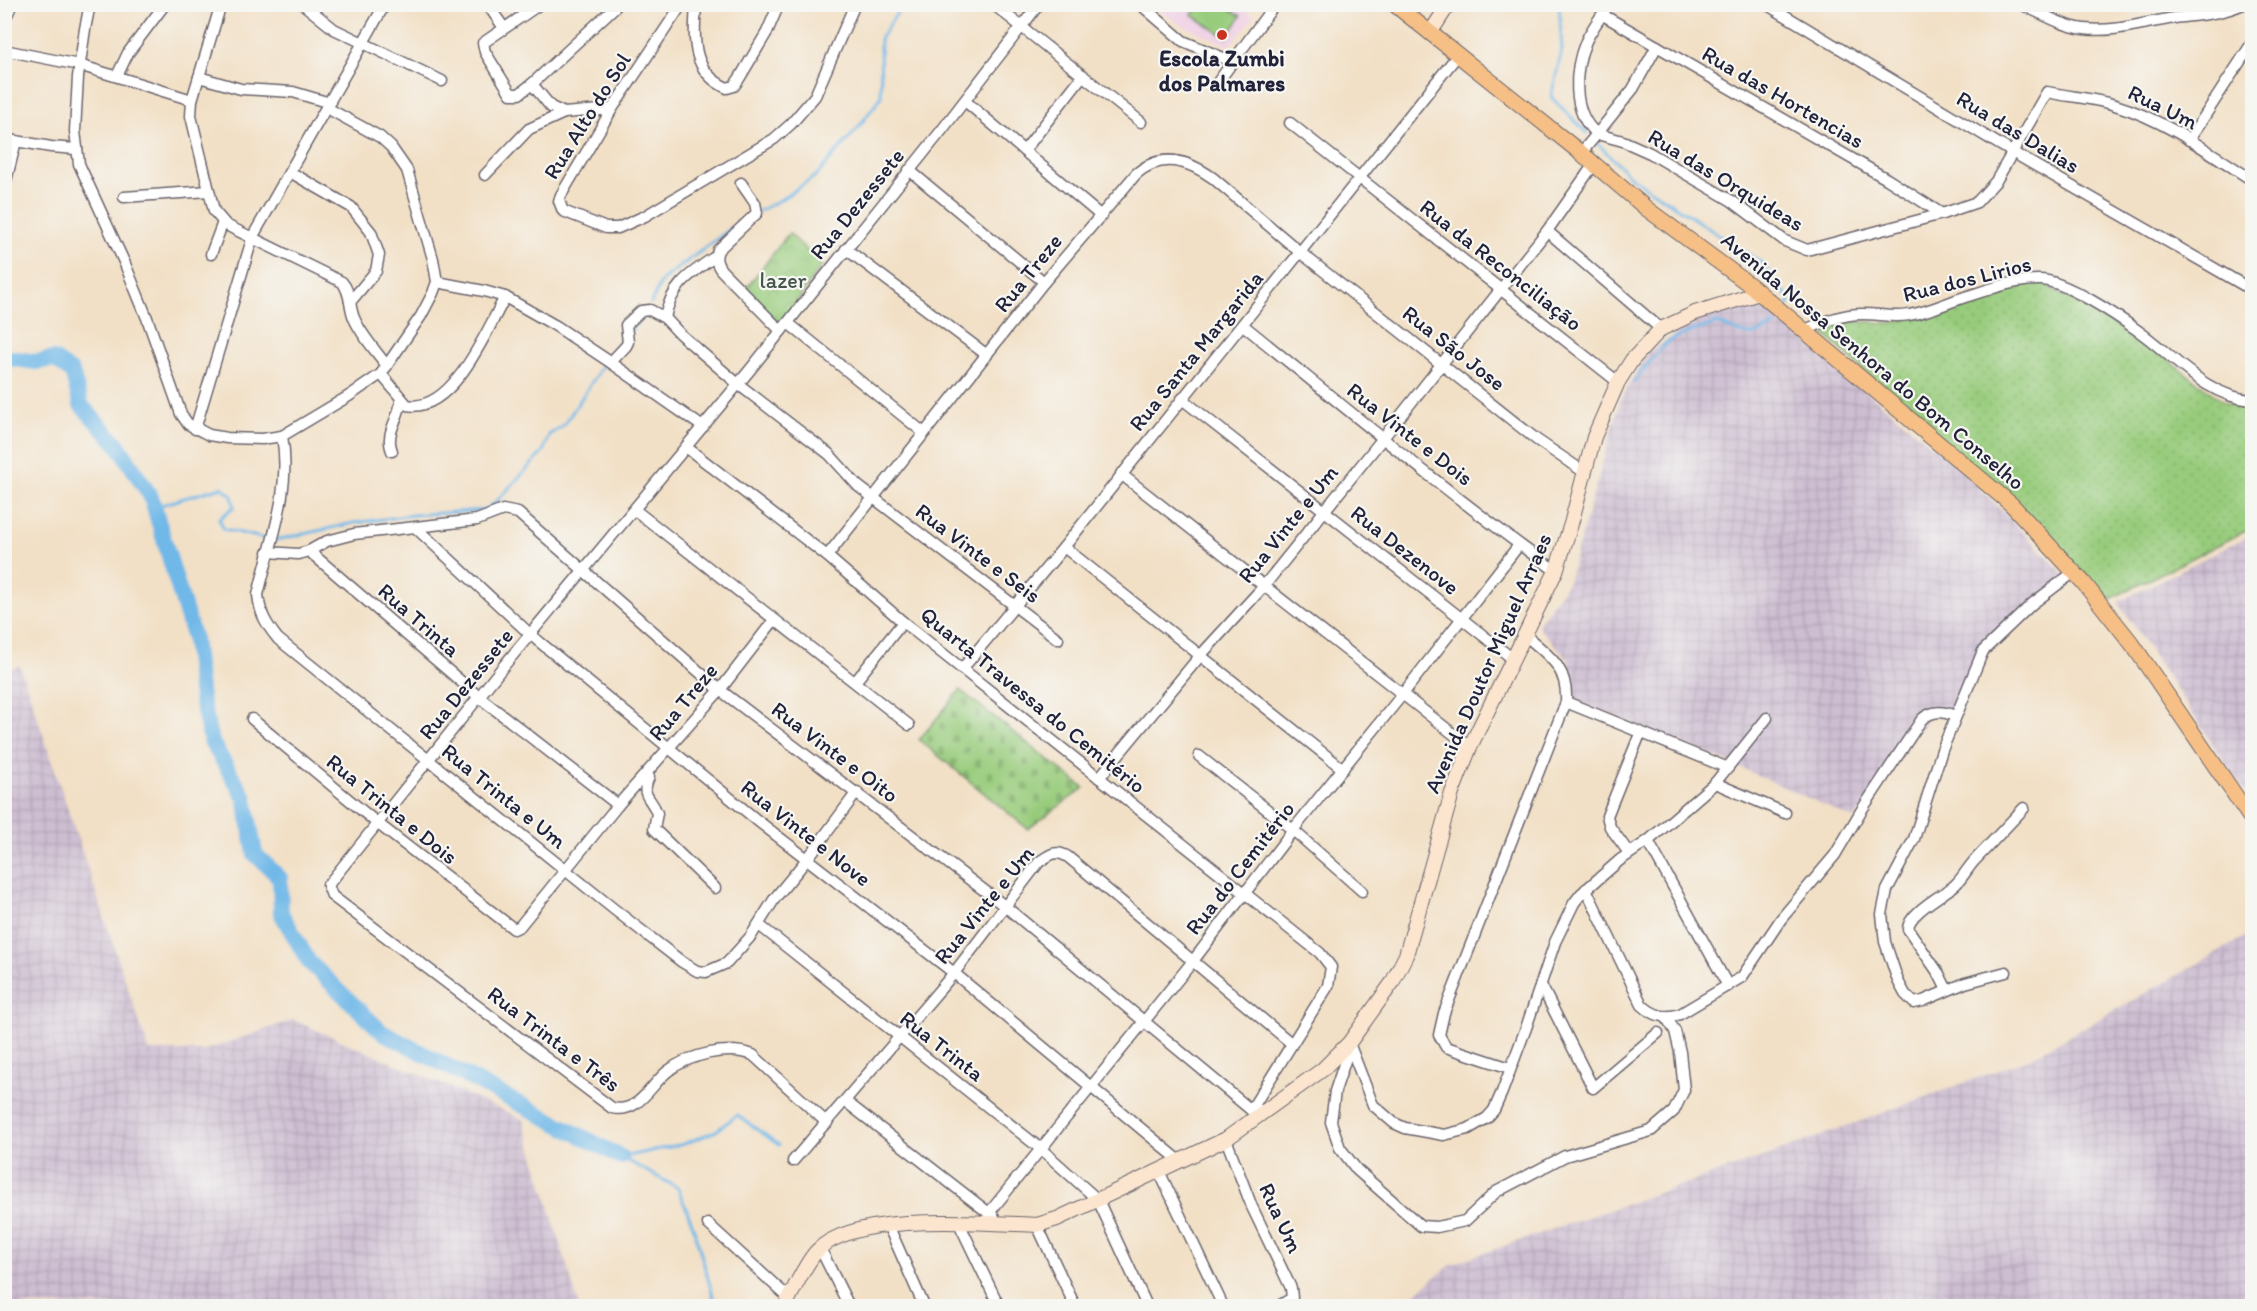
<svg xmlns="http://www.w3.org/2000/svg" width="2257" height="1311" font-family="Itim,sans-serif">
  <defs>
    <pattern id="industrial-grid" width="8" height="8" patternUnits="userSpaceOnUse" patternTransform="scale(1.5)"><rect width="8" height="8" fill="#cebed2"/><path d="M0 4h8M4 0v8" fill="none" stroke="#b1a3b5"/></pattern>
    <pattern id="grass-dots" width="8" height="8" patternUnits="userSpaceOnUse" patternTransform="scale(1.5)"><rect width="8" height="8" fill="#98cc7c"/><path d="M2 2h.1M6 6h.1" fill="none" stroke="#83af6c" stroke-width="1.8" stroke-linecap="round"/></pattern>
    <pattern id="cemetery-stones" width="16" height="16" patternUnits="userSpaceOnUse" patternTransform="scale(1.5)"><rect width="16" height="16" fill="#98cc7c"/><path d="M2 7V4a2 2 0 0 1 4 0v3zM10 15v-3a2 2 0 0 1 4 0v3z" fill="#83af6c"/></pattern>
    <pattern id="park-crowns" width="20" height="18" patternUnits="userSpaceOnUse" patternTransform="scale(1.5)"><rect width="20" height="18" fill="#98cc7c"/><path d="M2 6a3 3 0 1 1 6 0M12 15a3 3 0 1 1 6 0" fill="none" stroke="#83af6c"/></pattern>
  </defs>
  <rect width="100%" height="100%" fill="#f6f6f2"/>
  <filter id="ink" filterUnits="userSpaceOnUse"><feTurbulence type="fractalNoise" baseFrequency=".0167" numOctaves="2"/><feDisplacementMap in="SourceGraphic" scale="12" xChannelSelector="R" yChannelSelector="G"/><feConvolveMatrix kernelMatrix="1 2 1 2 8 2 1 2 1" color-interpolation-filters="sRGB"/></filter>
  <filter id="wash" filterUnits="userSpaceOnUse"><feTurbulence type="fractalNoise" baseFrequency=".008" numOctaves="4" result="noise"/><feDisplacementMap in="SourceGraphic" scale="24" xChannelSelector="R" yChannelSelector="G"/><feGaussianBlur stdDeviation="1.35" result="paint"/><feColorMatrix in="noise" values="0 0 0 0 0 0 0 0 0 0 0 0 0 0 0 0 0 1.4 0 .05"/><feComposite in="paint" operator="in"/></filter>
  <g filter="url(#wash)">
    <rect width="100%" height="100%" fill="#f2e0c6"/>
    <polygon fill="#f0d0e5" points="1151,5 1240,5 1254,17 1229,46 1180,24"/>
    <g fill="url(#industrial-grid)">
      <polygon points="1740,306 1766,308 1965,473 2065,575 1985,650 1958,713 1932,713 1854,819 1726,761 1576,701 1568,659 1537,626 1568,582 1621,399 1648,352 1705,316"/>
      <polygon points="2252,534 2252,803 2118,602"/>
      <polygon points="20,666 149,1051 203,1051 293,1020 523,1119 579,1306 5,1306 4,670"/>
      <polygon points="2252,933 2252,1306 1399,1306 1452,1264 1772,1154 2028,1059"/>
    </g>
    <polygon fill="url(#grass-dots)" stroke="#5d775c" stroke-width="1.5" points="2037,280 2138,337 2225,403 2252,403 2252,528 2110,599 1819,329 1841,321 1891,323 1964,305"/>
    <polygon fill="url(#cemetery-stones)" stroke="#5d775c" stroke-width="1.5" points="960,690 1084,788 1028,829 919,740"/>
    <polygon fill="url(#park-crowns)" stroke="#5d775c" stroke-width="1.5" points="789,233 822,265 780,326 745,290"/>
    <polygon fill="#98cc7c" stroke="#5d775c" stroke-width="1.5" points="1224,5 1241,16 1227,38 1192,15 1198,5"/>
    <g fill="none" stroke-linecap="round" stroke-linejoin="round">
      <g stroke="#70b8e8" stroke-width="3">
        <polyline points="1559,4 1562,50 1551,97 1587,133"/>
        <polyline points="2135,4 2138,5"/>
        <polyline points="1598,144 1631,177 1761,263 1791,300 1787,307"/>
        <polyline points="759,211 780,200 816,176 857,129 881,97 880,39 903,4"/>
        <polyline points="651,303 662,280 745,218"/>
        <polyline points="630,331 643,317"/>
        <polyline points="609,357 623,338"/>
        <path d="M1633 382 1666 343 1681 335 1717 323C1745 333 1746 343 1775 325"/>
        <polyline points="154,507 222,487 232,496 234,507 219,519 224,529 270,540"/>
        <polyline points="276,540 354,523 413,515 485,510 496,502 543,452 549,435 564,425 605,362"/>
        <polyline points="621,1157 678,1188 693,1226 716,1306"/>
        <polyline points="623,1157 684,1144 716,1131 737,1115 779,1145"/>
      </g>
      <polyline stroke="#70b8e8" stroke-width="16" points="4,357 36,362 54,359 72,372 81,405 118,445 151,497 194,639 201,698 211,741 245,798 255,854 280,878 281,913 309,962 382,1032 621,1157"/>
    </g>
  </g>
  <g filter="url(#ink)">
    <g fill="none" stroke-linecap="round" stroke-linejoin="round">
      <g stroke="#6b646c" stroke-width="13">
        <g id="street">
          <polyline points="90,4 85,29 78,77 75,131 79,164 125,264 147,318 181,414 188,424 209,435 227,438 262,439 282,436 349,396 381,374 421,316 433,293 437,282 433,259 407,170 391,147 380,137 327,108"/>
          <path d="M221 4 192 100 191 116 214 211 226 225 342 282C351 292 349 306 354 318 361 335 376 351 387 366"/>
          <polyline points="303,4 334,29 442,81"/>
          <polyline points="483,4 490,8 504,28"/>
          <polyline points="540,4 483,43 485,52 511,94 519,94 532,84 618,4"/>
          <polyline points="682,4 612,109 561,195 559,201 563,211 606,228 618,228 645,216 774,139 791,124 815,96 855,4"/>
          <path d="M696 4C694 38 690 71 727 88L734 86 739 79 767 32 779 4"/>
          <polyline points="993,4 1141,122"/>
          <polyline points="1140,4 1183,41 1233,62"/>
          <path d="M1609 4C1601 17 1592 28 1586 41 1574 69 1571 113 1597 134L1633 89 1657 46"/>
          <polyline points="1766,4 2012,152 2252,290"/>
          <path d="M2020 4C2042 13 2061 26 2084 29 2115 33 2145 22 2175 18 2199 15 2221 14 2243 4"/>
          <polyline points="1603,15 1887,179 1942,214"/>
          <polyline points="4,21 12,4"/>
          <polyline points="4,50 79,65 192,100"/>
          <polyline points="117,76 128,53 165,4"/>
          <polyline points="199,77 241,89 293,92 330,103"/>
          <polyline points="532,84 551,107 564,113 612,109"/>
          <polyline points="1215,86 1275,4"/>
          <polyline points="965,101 1101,216"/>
          <polyline points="1290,123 1618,382"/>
          <polyline points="4,139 51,147 76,149"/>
          <polyline points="2189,140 2252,43"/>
          <polyline points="1024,151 1083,75"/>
          <path d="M1581 153 1597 134 1623 141 1650 153 1732 201 1785 241 1807 250 1942 214 1977 202 1996 181 2047 92C2070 97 2093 98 2115 105 2165 120 2209 152 2252 180"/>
          <polyline points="909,170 1044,282"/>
          <polyline points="290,172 351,207 371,232 379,255 376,271 350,302"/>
          <polyline points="485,175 529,129 564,113"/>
          <path d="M741 183 755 203 757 213 718 250C715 258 716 263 721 270L781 331"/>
          <polyline points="4,189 16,141"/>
          <polyline points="124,197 209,191"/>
          <polyline points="1547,231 1661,329"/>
          <polyline points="846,249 987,355"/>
          <polyline points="211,254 223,222"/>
          <path d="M716 256C690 274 671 285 665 318L680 334 738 384 829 454 858 486 1058 639"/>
          <polyline points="437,282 484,291 505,297 556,326 610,362 703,427"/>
          <polyline points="788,323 924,433"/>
          <path d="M1243 325C1346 408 1448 494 1556 571"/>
          <path d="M1803 331C1823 322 1841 314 1863 314 1879 314 1894 318 1909 315 1929 312 1946 303 1965 297 1988 290 2016 279 2041 280 2065 281 2116 315 2137 330 2173 355 2206 397 2252 400"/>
          <polyline points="611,362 626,346 628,342 626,325 641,311 650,310 665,318"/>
          <path d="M381 374 407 405C453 414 488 328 505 297"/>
          <polyline points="1182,399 1513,659"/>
          <polyline points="195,429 253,236 385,4"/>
          <path d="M282 436C292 490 270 543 258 595 260 614 266 624 278 639L615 910 682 962 697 971 706 972 727 963 751 936 775 898 808 858 857 792"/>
          <polyline points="686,447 827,556 903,622 1320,953 1331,967 1328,986 1251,1110"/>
          <path d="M392 451C384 432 401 417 401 399"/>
          <polyline points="1121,474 1470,747"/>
          <polyline points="635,510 909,725"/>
          <polyline points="416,528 531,635 758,821 954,973 1180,1161"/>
          <polyline points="1064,547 1343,769"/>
          <polyline points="309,551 479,697 618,805"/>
          <polyline points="268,552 298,554 309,551 327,541 354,534 477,520 503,510 518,513 720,690 1006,907 1251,1110 1267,1110"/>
          <path d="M827 556 1044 282 1136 174C1161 152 1188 160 1213 178L1301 253 1537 440 1584 472"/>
          <polyline points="962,669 1064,547 1457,56"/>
          <polyline points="855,682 903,622"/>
          <polyline points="1566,702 1728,768"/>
          <polyline points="252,719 377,823 514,929 520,926 618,805 720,690 774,620"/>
          <polyline points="1199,756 1293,830 1362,891"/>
          <path d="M649 777C640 797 650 795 657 813L654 829 715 888"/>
          <polyline points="1099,778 1200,656 1264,586 1383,438 1547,231 1594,164"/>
          <polyline points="1715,783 1785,813"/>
          <polyline points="1648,841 1728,986"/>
          <polyline points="1629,853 1610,827 1607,816 1640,734"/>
          <path d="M1586 889 1642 1005C1654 1016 1665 1019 1680 1014L1742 977 1781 919 1835 855 1861 811 1922 719C1933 710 1943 711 1955 716"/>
          <polyline points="759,925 1041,1149 1098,1200 1147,1306"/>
          <polyline points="2006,972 1965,983 1923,1001 1914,1003 1905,994 1898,981 1885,942 1882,914 1887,890 1914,839 1942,750 1983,651 2032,604 2074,572"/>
          <polyline points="1541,985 1593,1088 1658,1033"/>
          <path d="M1947 990 1939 974 1908 929C1908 913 1943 895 1955 885 1963 878 1968 867 1976 859 1992 842 2008 825 2024 808"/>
          <polyline points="1349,1043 1373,1105 1394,1123 1405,1128 1444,1135 1468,1129 1487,1118 1494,1110 1502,1092 1526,1028 1555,942 1574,903 1581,894 1620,860 1648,841 1715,783 1767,718"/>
          <polyline points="1350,1046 1335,1091 1331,1122 1340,1148 1357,1170 1421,1226 1437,1227 1465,1221 1496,1192 1565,1156 1651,1131 1674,1111 1684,1090 1680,1052 1675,1031 1666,1017"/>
          <path d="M1510 1068 1446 1047 1439 1035 1444 1013 1566 702C1568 667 1549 656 1525 635"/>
          <polyline points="845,1101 994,1217"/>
          <path d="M827 1123 753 1055C727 1045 689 1055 668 1071 650 1085 639 1114 612 1108L332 896 328 885 502 668 749 371 942 130 1039 4"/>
          <polyline points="1226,1139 1252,1207 1291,1288 1292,1298 1279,1306"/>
          <path d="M793 1161 954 973 1039 862C1050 855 1056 849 1068 857L1291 1043"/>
          <polyline points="1159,1171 1223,1306"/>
          <polyline points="989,1213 1193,961 1293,830 1402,695 1519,545"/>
          <polyline points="959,1223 999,1306"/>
          <polyline points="708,1224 789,1298"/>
          <polyline points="888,1225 924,1306"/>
          <polyline points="1037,1225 1075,1306"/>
          <polyline points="820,1248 849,1306"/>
        </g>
      </g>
      <g stroke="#6b646c" stroke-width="16">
        <g id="secondary">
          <polyline points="1430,33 1449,4"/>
          <path d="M785 1306C793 1291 806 1262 817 1251 854 1211 985 1223 1037 1225L1057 1219 1226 1139 1322 1070 1349 1043 1392 983 1406 955 1452 793 1470 747 1556 571 1571 524 1594 437 1618 382 1632 360 1661 329 1695 313 1759 293"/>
        </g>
      </g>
      <g stroke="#6b646c" stroke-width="17">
        <polyline id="primary" points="1394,4 1581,153 1647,209 1750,285 2012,505 2083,582 2133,645 2252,820"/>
      </g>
      <use href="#street" stroke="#fff" stroke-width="10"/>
      <use href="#secondary" stroke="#fbe5cf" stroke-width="14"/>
      <use href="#primary" stroke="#f5bf86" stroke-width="15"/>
    </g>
  </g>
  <circle fill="#c8321e" stroke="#f6f6f2" stroke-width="2" cx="1222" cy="35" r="6"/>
  <g text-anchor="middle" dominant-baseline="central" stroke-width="4.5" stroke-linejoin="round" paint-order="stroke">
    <g font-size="22" font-weight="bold" fill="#22223b" stroke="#f6f6f2">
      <text x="1222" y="58">Escola Zumbi<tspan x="1222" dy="25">dos Palmares</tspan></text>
    </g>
    <g font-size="22" fill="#22223b" stroke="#f6f6f2">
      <text transform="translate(1783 97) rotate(30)">Rua das Hortencias</text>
      <text transform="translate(2163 107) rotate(26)">Rua Um</text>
      <text transform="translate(587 116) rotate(-58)">Rua Alto do Sol</text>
      <text transform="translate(2018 132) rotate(31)">Rua das Dalias</text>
      <text transform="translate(1726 180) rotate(31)">Rua das Orquideas</text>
      <text transform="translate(857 204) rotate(-51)">Rua Dezessete</text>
      <text transform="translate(1501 265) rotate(38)">Rua da Reconciliação</text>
      <text transform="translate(1028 273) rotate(-51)">Rua Treze</text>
      <text transform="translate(1967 279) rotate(-14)">Rua dos Lirios</text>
      <text transform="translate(1454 348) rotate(38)">Rua São Jose</text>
      <text transform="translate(1196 351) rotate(-51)">Rua Santa Margarida</text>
      <text transform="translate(1873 361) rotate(40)">Avenida Nossa Senhora do Bom Conselho</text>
      <text transform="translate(1410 434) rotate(38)">Rua Vinte e Dois</text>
      <text transform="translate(1288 524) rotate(-51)">Rua Vinte e Um</text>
      <text transform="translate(1405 550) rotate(38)">Rua Dezenove</text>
      <text transform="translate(978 553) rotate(37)">Rua Vinte e Seis</text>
      <text transform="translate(419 620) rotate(41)">Rua Trinta</text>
      <text transform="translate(1488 663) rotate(-66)">Avenida Doutor Miguel Arraes</text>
      <text transform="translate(466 684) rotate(-51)">Rua Dezessete</text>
      <text transform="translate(1033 700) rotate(39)">Quarta Travessa do Cemitério</text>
      <text transform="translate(683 702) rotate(-50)">Rua Treze</text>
      <text transform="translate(835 752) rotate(37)">Rua Vinte e Oito</text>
      <text transform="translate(504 796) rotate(39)">Rua Trinta e Um</text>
      <text transform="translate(392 809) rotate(39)">Rua Trinta e Dois</text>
      <text transform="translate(806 833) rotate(38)">Rua Vinte e Nove</text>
      <text transform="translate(1240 868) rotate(-52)">Rua do Cemitério</text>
      <text transform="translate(984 905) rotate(-51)">Rua Vinte e Um</text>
      <text transform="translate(554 1039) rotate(37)">Rua Trinta e Três</text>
      <text transform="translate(942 1046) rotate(38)">Rua Trinta</text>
      <text transform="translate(1281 1218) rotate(65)">Rua Um</text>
    </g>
    <g font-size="22" fill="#45554e" stroke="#f6f6f2">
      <text x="783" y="280">lazer</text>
    </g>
  </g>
  <rect width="2257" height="1311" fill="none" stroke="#f6f6f2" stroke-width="24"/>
</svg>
